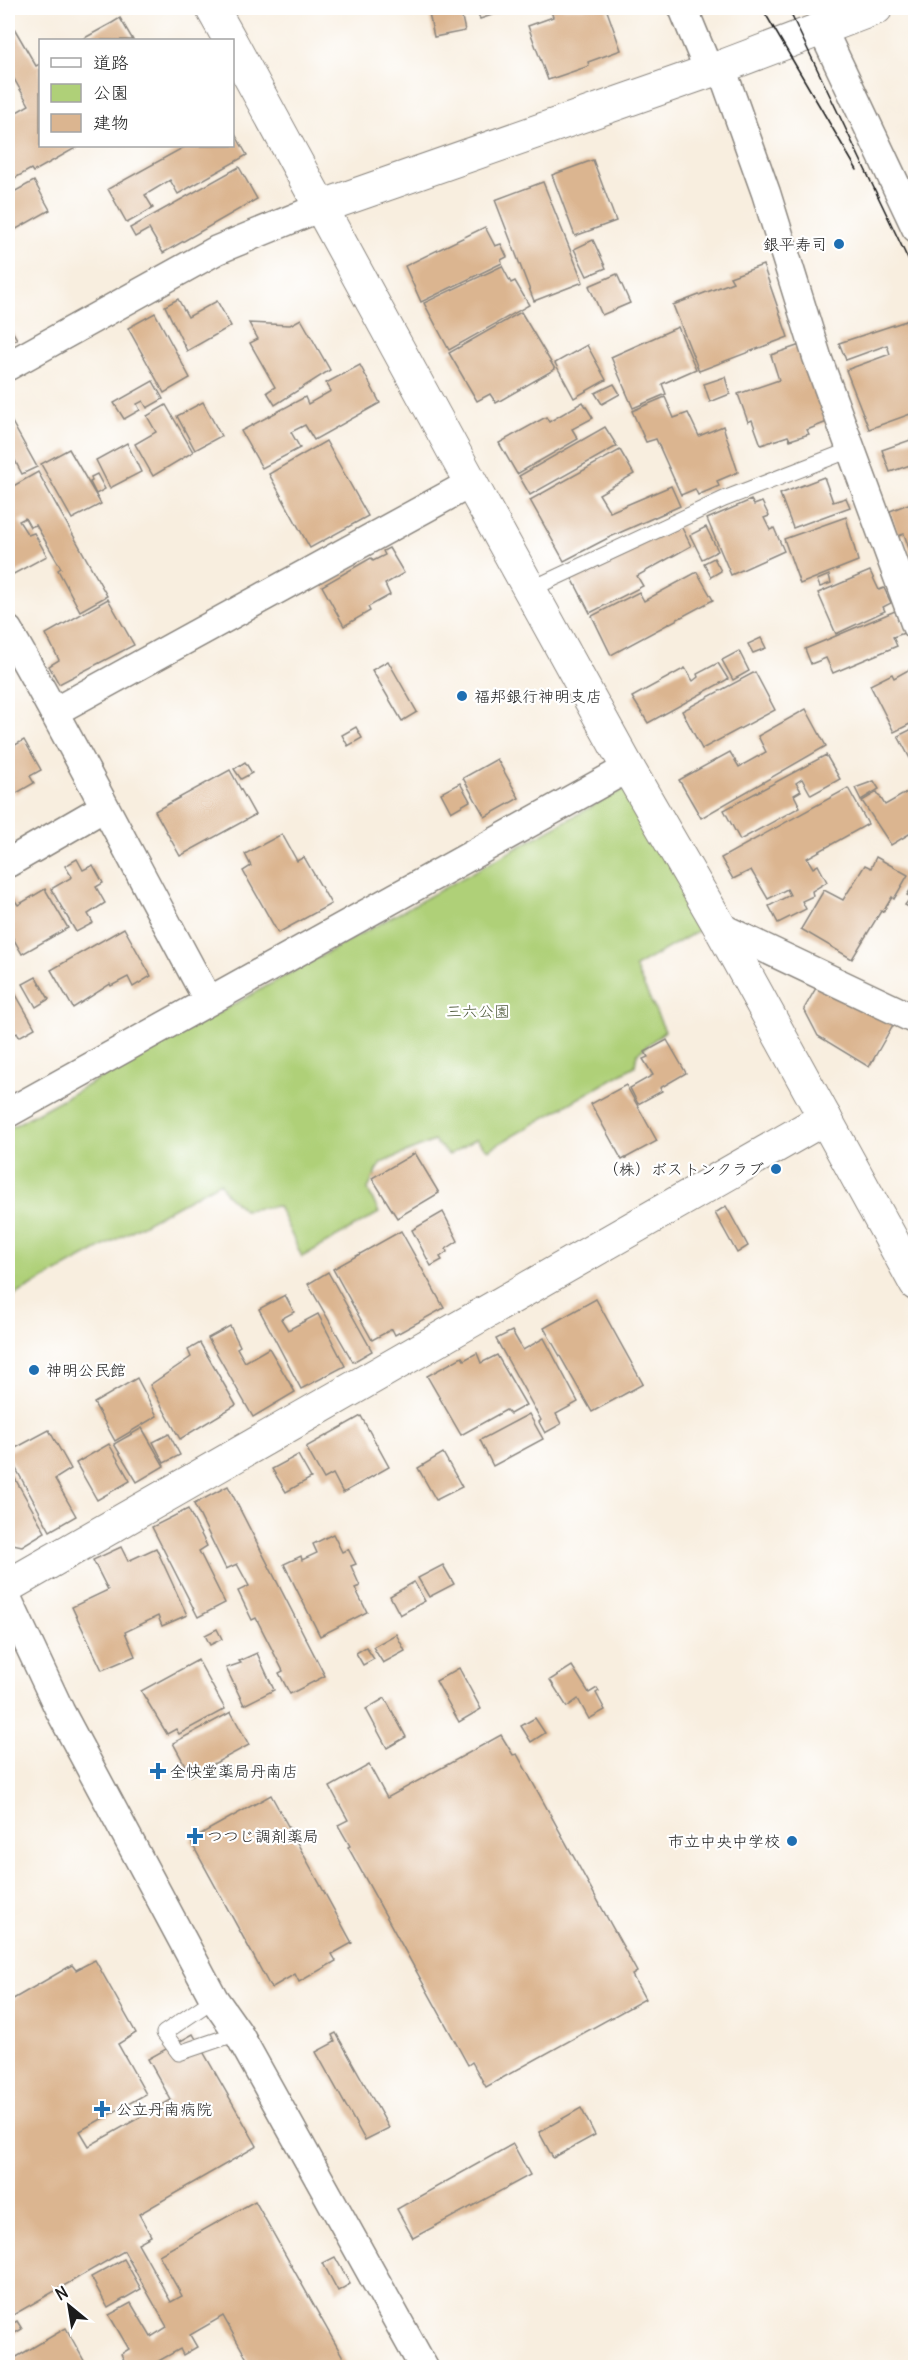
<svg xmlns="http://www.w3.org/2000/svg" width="923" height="2375" font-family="Delius,'Klee One',sans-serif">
  <rect width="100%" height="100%" fill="#fff"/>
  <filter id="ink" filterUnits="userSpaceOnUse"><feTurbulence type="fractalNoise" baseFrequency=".0167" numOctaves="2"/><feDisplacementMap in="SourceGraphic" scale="12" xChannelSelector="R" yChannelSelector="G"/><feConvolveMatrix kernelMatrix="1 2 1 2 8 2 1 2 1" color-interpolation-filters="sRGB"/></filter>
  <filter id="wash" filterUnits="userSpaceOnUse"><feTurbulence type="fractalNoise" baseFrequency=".008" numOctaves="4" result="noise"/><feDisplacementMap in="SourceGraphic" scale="24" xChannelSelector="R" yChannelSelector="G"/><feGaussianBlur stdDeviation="1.35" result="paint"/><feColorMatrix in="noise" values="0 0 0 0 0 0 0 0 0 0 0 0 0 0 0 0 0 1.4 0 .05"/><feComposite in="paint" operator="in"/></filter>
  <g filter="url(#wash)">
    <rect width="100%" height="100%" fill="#f8eedf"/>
    <polygon fill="#afd078" stroke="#66764a" stroke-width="1.5" points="627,787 705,927 635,967 665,1031 637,1054 635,1066 488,1150 476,1139 449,1155 434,1141 381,1163 368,1189 379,1213 302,1257 278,1206 244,1210 226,1194 220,1182 8,1299 8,1129"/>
    <g id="blocks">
      <g fill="#dbb590">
        <polygon points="386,8 414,8 415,9 387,14"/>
        <polygon points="428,8 460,8 465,31 434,37"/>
        <polygon points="476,8 506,8 507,10 480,19"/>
        <polygon points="550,8 606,8 621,50 588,62 589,66 548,80 528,26 553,17"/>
        <polygon points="120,18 133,40 81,40 112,23"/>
        <polygon points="14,28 36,66 40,64 40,146 79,146 33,172 31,169 8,182 8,141 13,138 8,128 8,117 29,105 14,79 8,82 8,32"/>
        <polygon points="232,129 247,155 178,194 170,180 145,195 153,208 127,223 108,189 186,146 232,146"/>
        <polygon points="593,160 616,221 575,236 552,175"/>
        <polygon points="239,167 257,199 163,253 149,229 135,237 130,228"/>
        <polygon points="34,181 50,210 13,231 8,222 8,195"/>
        <polygon points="543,182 583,282 534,301 495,200"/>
        <polygon points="485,227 495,246 501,244 507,257 501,260 502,263 421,302 405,266"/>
        <polygon points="593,240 606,268 587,276 574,249"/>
        <polygon points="763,265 788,337 699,371 673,305 733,282 730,277"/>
        <polygon points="502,266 511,283 515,281 529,305 449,350 424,303"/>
        <polygon points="617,274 630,303 602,315 589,286"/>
        <polygon points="178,299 188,317 217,301 231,326 187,351 165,306"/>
        <polygon points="521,312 555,369 496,403 490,394 477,401 449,353"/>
        <polygon points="155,313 190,378 164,393 128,328"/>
        <polygon points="301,319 330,370 275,405 267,392 275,387 250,343 258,339 249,323 290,325"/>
        <polygon points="909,320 916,337 916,370 910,372 916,386 916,412 869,429 846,370 890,354 887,345 846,360 839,343"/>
        <polygon points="9,326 17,339 12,342 8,334"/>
        <polygon points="678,327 696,369 662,384 666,394 633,408 611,357"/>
        <polygon points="587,345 606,380 574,398 555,363"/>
        <polygon points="800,345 827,422 807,430 809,434 790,440 788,436 761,445 752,420 748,422 738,394 779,380 771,355"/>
        <polygon points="360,365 380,403 314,440 305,425 291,432 300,448 262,468 241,431 305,397 308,404 331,391 326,383"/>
        <polygon points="725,377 730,394 710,402 704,384"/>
        <polygon points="153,381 163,399 147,408 143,401 137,404 140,410 124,419 114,403"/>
        <polygon points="614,384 620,394 602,404 595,393"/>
        <polygon points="665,397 674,418 688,413 699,436 723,426 738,472 717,481 719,486 698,495 695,489 681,495 656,439 646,442 632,411"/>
        <polygon points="203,402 221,436 195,450 177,416"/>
        <polygon points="583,402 593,418 572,429 578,439 517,474 499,443 546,417 549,422"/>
        <polygon points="166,405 193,452 153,476 135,444 156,432 147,416"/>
        <polygon points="8,415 37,467 22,474 8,447"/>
        <polygon points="605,427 617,446 530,495 519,476"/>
        <polygon points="916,438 916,463 890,472 882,450"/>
        <polygon points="326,441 368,516 310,548 269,474"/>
        <polygon points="127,443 141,472 110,488 96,460"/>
        <polygon points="69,449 101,504 72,519 41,464"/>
        <polygon points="620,450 634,474 599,494 610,512 671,486 680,506 610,537 564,561 530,500"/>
        <polygon points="38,472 107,596 80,611 58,570 61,568 36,525 30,527 25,518 19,521 28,535 34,533 47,556 8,577 8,489"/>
        <polygon points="97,474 105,489 96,494 90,482 92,481 91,477"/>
        <polygon points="824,477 833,502 846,498 850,507 793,528 780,494"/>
        <polygon points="751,500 754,505 762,502 769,516 764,518 770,530 774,528 784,551 731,575 707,519"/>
        <polygon points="916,501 916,565 915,565 904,534 898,536 890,511"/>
        <polygon points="846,517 858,561 800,584 784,539"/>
        <polygon points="681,526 691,546 637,576 643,586 590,613 572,578 634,545"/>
        <polygon points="706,527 718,551 702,559 690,535"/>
        <polygon points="389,548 404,573 385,584 390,595 368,607 370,611 344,626 322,586 371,558 373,561 385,555 383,551"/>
        <polygon points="714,558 721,571 711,577 704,563"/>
        <polygon points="870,571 879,590 884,588 891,603 883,607 885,611 836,634 818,593"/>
        <polygon points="697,572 713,600 611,655 592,616 639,592 644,601"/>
        <polygon points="829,575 831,583 820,587 817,580"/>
        <polygon points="108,599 134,645 59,684 49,666 59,660 46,634"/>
        <polygon points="895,611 904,633 893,637 897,646 833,673 826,658 811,664 805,649"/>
        <polygon points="761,638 766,648 753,653 748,644"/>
        <polygon points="739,651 749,671 733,680 722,660"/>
        <polygon points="388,661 417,712 402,721 372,670"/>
        <polygon points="718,663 728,679 648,723 632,697 685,668 693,681 698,677 697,674"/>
        <polygon points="910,669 916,679 916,721 894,732 870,685 892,674 894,678"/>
        <polygon points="755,672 775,710 702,749 682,711"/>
        <polygon points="806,709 826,746 701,818 679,780 730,752 739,767 766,752 758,736"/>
        <polygon points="356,727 362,738 348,746 342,735"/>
        <polygon points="916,727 916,760 912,762 898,736"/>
        <polygon points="24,740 41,770 30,776 34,783 15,794 13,789 8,792 8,749"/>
        <polygon points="826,755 840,779 811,795 802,779 796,783 801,791 794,795 800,807 740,840 724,810"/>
        <polygon points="497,759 519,798 485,817 463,778"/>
        <polygon points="245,762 252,773 241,779 234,769"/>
        <polygon points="230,770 255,815 180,856 155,811"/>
        <polygon points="874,781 879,789 861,800 855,788"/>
        <polygon points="460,783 470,801 451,812 441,793"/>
        <polygon points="916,787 916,830 891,845 862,801 877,792 885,805"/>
        <polygon points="848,788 868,824 807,858 813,868 818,865 827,882 812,891 813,896 802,901 806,909 778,923 769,906 790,895 787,889 768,899 751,870 733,879 721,858"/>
        <polygon points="282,834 297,861 304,857 331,904 278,933 243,871 251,866 245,854"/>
        <polygon points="876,857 908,875 894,899 892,897 883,912 881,911 852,959 801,929 824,890 843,900 865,865 871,868"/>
        <polygon points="77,859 83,870 93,865 103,883 96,887 105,903 88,914 93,923 76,932 51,889 72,877 65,866"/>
        <polygon points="916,881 916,911 905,905 911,897 907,895"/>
        <polygon points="45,889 68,928 22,954 8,929 8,903 14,899 18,905"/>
        <polygon points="124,928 151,976 133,987 128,977 111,986 110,984 73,1008 51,970"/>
        <polygon points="36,977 49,999 36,1007 23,984"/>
        <polygon points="820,981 894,1023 869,1067 818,1036 804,1009"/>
        <polygon points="11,986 35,1028 19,1037 17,1033 8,1039 8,988"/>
        <polygon points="667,1040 686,1073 660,1088 662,1091 638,1104 630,1088 653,1075 643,1059 648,1057 645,1052"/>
        <polygon points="626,1085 657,1141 622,1160 591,1104"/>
        <polygon points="415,1153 439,1193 397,1218 372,1178"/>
        <polygon points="726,1206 748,1246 737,1253 715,1213"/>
        <polygon points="443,1212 458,1241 446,1249 447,1252 440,1257 442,1260 431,1266 412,1230"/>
        <polygon points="401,1231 444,1308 395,1335 392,1329 372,1340 333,1269"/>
        <polygon points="328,1272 372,1351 353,1362 308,1284"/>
        <polygon points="285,1295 294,1312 281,1319 288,1330 318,1314 345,1366 301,1389 259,1309"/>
        <polygon points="596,1299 643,1384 592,1412 544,1328"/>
        <polygon points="230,1326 240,1346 237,1348 245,1362 269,1348 295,1392 253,1417 208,1338"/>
        <polygon points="512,1331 523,1350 544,1338 578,1402 556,1414 561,1424 545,1433 539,1422 541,1420 496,1339"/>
        <polygon points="200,1343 236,1405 180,1439 150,1385 191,1357 188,1350"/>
        <polygon points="477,1353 481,1363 497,1355 526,1405 510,1414 506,1410 461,1435 427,1376 462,1357 464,1360"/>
        <polygon points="137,1378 157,1416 115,1441 94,1403"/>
        <polygon points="529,1414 543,1439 493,1466 480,1440"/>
        <polygon points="361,1416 389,1467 343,1493 333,1474 324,1479 306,1447"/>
        <polygon points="142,1428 164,1466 137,1482 114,1444"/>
        <polygon points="49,1430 71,1469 55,1479 76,1516 50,1531 8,1454 8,1452"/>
        <polygon points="169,1434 180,1455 164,1463 153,1442"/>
        <polygon points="109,1444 130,1481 97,1500 76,1463"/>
        <polygon points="443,1453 462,1487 436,1500 418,1468"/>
        <polygon points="298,1455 311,1478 286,1492 272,1469"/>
        <polygon points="8,1466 45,1532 22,1546 8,1543"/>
        <polygon points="228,1486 325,1676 290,1694 279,1673 283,1671 256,1618 252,1620 238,1591 249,1586 237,1564 226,1569 194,1504"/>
        <polygon points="188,1509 207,1546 199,1551 225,1603 198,1617 152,1527"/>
        <polygon points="333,1534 342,1552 348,1549 356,1564 351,1566 360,1586 355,1588 367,1612 320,1636 284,1564 301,1556 302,1560 317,1553 313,1544"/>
        <polygon points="121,1547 128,1561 156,1548 187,1615 162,1626 158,1616 125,1632 135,1656 102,1670 72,1607 108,1590 93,1560"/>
        <polygon points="443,1565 454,1584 429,1597 418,1578"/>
        <polygon points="414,1582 425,1601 400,1615 390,1596"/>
        <polygon points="217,1629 222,1639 210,1645 205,1635"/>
        <polygon points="396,1634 405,1651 383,1663 373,1647"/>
        <polygon points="366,1647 374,1659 363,1665 356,1653"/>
        <polygon points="257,1653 274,1690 244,1705 226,1668 241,1663 239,1661"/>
        <polygon points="198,1660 225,1709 179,1734 176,1729 167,1734 141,1691"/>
        <polygon points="572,1666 589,1693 597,1688 599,1691 596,1693 605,1710 589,1719 578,1699 567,1707 550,1680"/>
        <polygon points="459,1668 481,1709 459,1722 436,1681"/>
        <polygon points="385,1698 406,1737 387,1748 366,1709"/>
        <polygon points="231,1712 249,1745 191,1776 173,1743"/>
        <polygon points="535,1718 545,1733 531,1742 521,1726"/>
        <polygon points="501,1735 513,1755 517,1754 637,1972 632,1975 645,1999 486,2087 472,2062 468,2065 348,1847 350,1846 338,1825 348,1820 330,1787 369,1765 387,1798"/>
        <polygon points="271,1795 352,1943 332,1954 336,1961 299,1982 295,1974 271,1988 190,1840"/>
        <polygon points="95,1960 136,2033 118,2044 146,2094 80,2131 89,2146 171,2100 148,2059 193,2034 257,2146 139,2214 151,2236 138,2243 171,2302 182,2296 159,2255 255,2201 349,2368 252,2368 223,2316 190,2335 197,2347 183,2355 180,2349 146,2368 128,2368 121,2354 129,2349 109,2315 131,2303 151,2337 167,2327 124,2251 8,2318 8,2002 72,1965 76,1970"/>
        <polygon points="336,2033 389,2128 365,2140 316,2052 335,2042 332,2035"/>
        <polygon points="581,2108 595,2135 553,2158 539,2132"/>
        <polygon points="513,2144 530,2175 413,2238 397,2209"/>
        <polygon points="335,2257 350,2284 338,2291 323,2263"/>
        <polygon points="124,2259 141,2289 108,2308 91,2277"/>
        <polygon points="17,2321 22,2329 8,2337 8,2326"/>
        <polygon points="66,2328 88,2368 8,2368 8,2362"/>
      </g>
    </g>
  </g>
  <g filter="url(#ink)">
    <use href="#blocks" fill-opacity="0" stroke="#8a857e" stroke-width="1.5"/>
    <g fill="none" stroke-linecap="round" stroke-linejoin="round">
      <g stroke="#8a857e" stroke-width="17">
        <g id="lane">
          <polyline points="529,590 724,499 850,450"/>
          <polyline points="214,1999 164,2033 179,2053 238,2033"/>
        </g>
      </g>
      <g stroke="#8a857e" stroke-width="31">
        <g id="street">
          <polyline points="683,8 709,71"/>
          <polyline points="822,29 916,228"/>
          <polyline points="721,67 766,193 817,357 916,626"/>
          <polyline points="8,366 217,250 321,207"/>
          <path d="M8 630C78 752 141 877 208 1000"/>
          <polyline points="54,712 471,483"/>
          <polyline points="8,863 103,808"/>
          <polyline points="720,927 916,1020"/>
          <polyline points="8,1113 628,768"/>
          <polyline points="8,1600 60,1711 214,1999 238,2033 424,2368"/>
        </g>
      </g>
      <g stroke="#8a857e" stroke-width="35">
        <g id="secondary">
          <polyline points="212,8 230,40"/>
          <polyline points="232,44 471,483 628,768 720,927 916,1284"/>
          <polyline points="321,207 721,67 876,8"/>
          <polyline points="8,1586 825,1118"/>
        </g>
      </g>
      <use href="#lane" stroke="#fff" stroke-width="15"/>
      <use href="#street" stroke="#fff" stroke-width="28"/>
      <use href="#secondary" stroke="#fff" stroke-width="33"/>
      <g stroke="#1c1c1c" stroke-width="1.5">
        <polyline points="762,8 857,170"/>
        <polyline points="788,8 916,276"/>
      </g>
    </g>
  </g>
  <g fill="#1f6fb2" stroke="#fff" stroke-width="2">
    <circle cx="839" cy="244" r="6"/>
    <circle cx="462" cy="696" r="6"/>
    <circle cx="776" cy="1169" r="6"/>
    <circle cx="34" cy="1370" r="6"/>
    <path d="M155 1762h6v6h6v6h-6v6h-6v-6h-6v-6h6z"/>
    <path d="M192 1827h6v6h6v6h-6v6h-6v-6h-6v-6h6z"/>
    <circle cx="792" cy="1841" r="6"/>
    <path d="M99 2100h6v6h6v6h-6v6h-6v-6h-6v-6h6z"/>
  </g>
  <g text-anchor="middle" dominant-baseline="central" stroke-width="4.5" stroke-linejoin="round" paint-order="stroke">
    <g font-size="16" fill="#1c1c1c" stroke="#fff" text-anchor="start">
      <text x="827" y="244" text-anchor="end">銀平寿司</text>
      <text x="474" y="696">福邦銀行神明支店</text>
      <text x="764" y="1169" text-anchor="end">（株）ボストンクラブ</text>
      <text x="46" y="1370">神明公民館</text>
      <text x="170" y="1771">全快堂薬局丹南店</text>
      <text x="207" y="1836">つつじ調剤薬局</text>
      <text x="780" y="1841" text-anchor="end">市立中央中学校</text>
      <text x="116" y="2109">公立丹南病院</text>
    </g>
    <g font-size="16" fill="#4f5b3c" stroke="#fff">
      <text x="478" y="1011">三六公園</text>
    </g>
  </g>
  <rect width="923" height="2375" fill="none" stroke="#fff" stroke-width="30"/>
  <rect x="39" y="39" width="195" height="108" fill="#ffffff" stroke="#a4a4a4" stroke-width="1.5"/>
  <rect x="51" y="58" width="30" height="9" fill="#ffffff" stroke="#a4a4a4" stroke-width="1.5"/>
  <text x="93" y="69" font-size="18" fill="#1c1c1c">道路</text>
  <rect x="51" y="84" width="30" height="18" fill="#afd078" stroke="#a4a4a4" stroke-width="1.5"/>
  <text x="93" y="99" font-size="18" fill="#1c1c1c">公園</text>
  <rect x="51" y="114" width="30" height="18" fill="#dbb590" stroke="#a4a4a4" stroke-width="1.5"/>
  <text x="93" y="129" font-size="18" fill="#1c1c1c">建物</text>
  <g transform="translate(69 2306) rotate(330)" stroke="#ffffff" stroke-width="4.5" paint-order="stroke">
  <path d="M0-4.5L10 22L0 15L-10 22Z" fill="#1c1c1c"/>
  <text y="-9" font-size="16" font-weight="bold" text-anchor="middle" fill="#1c1c1c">N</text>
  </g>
</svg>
